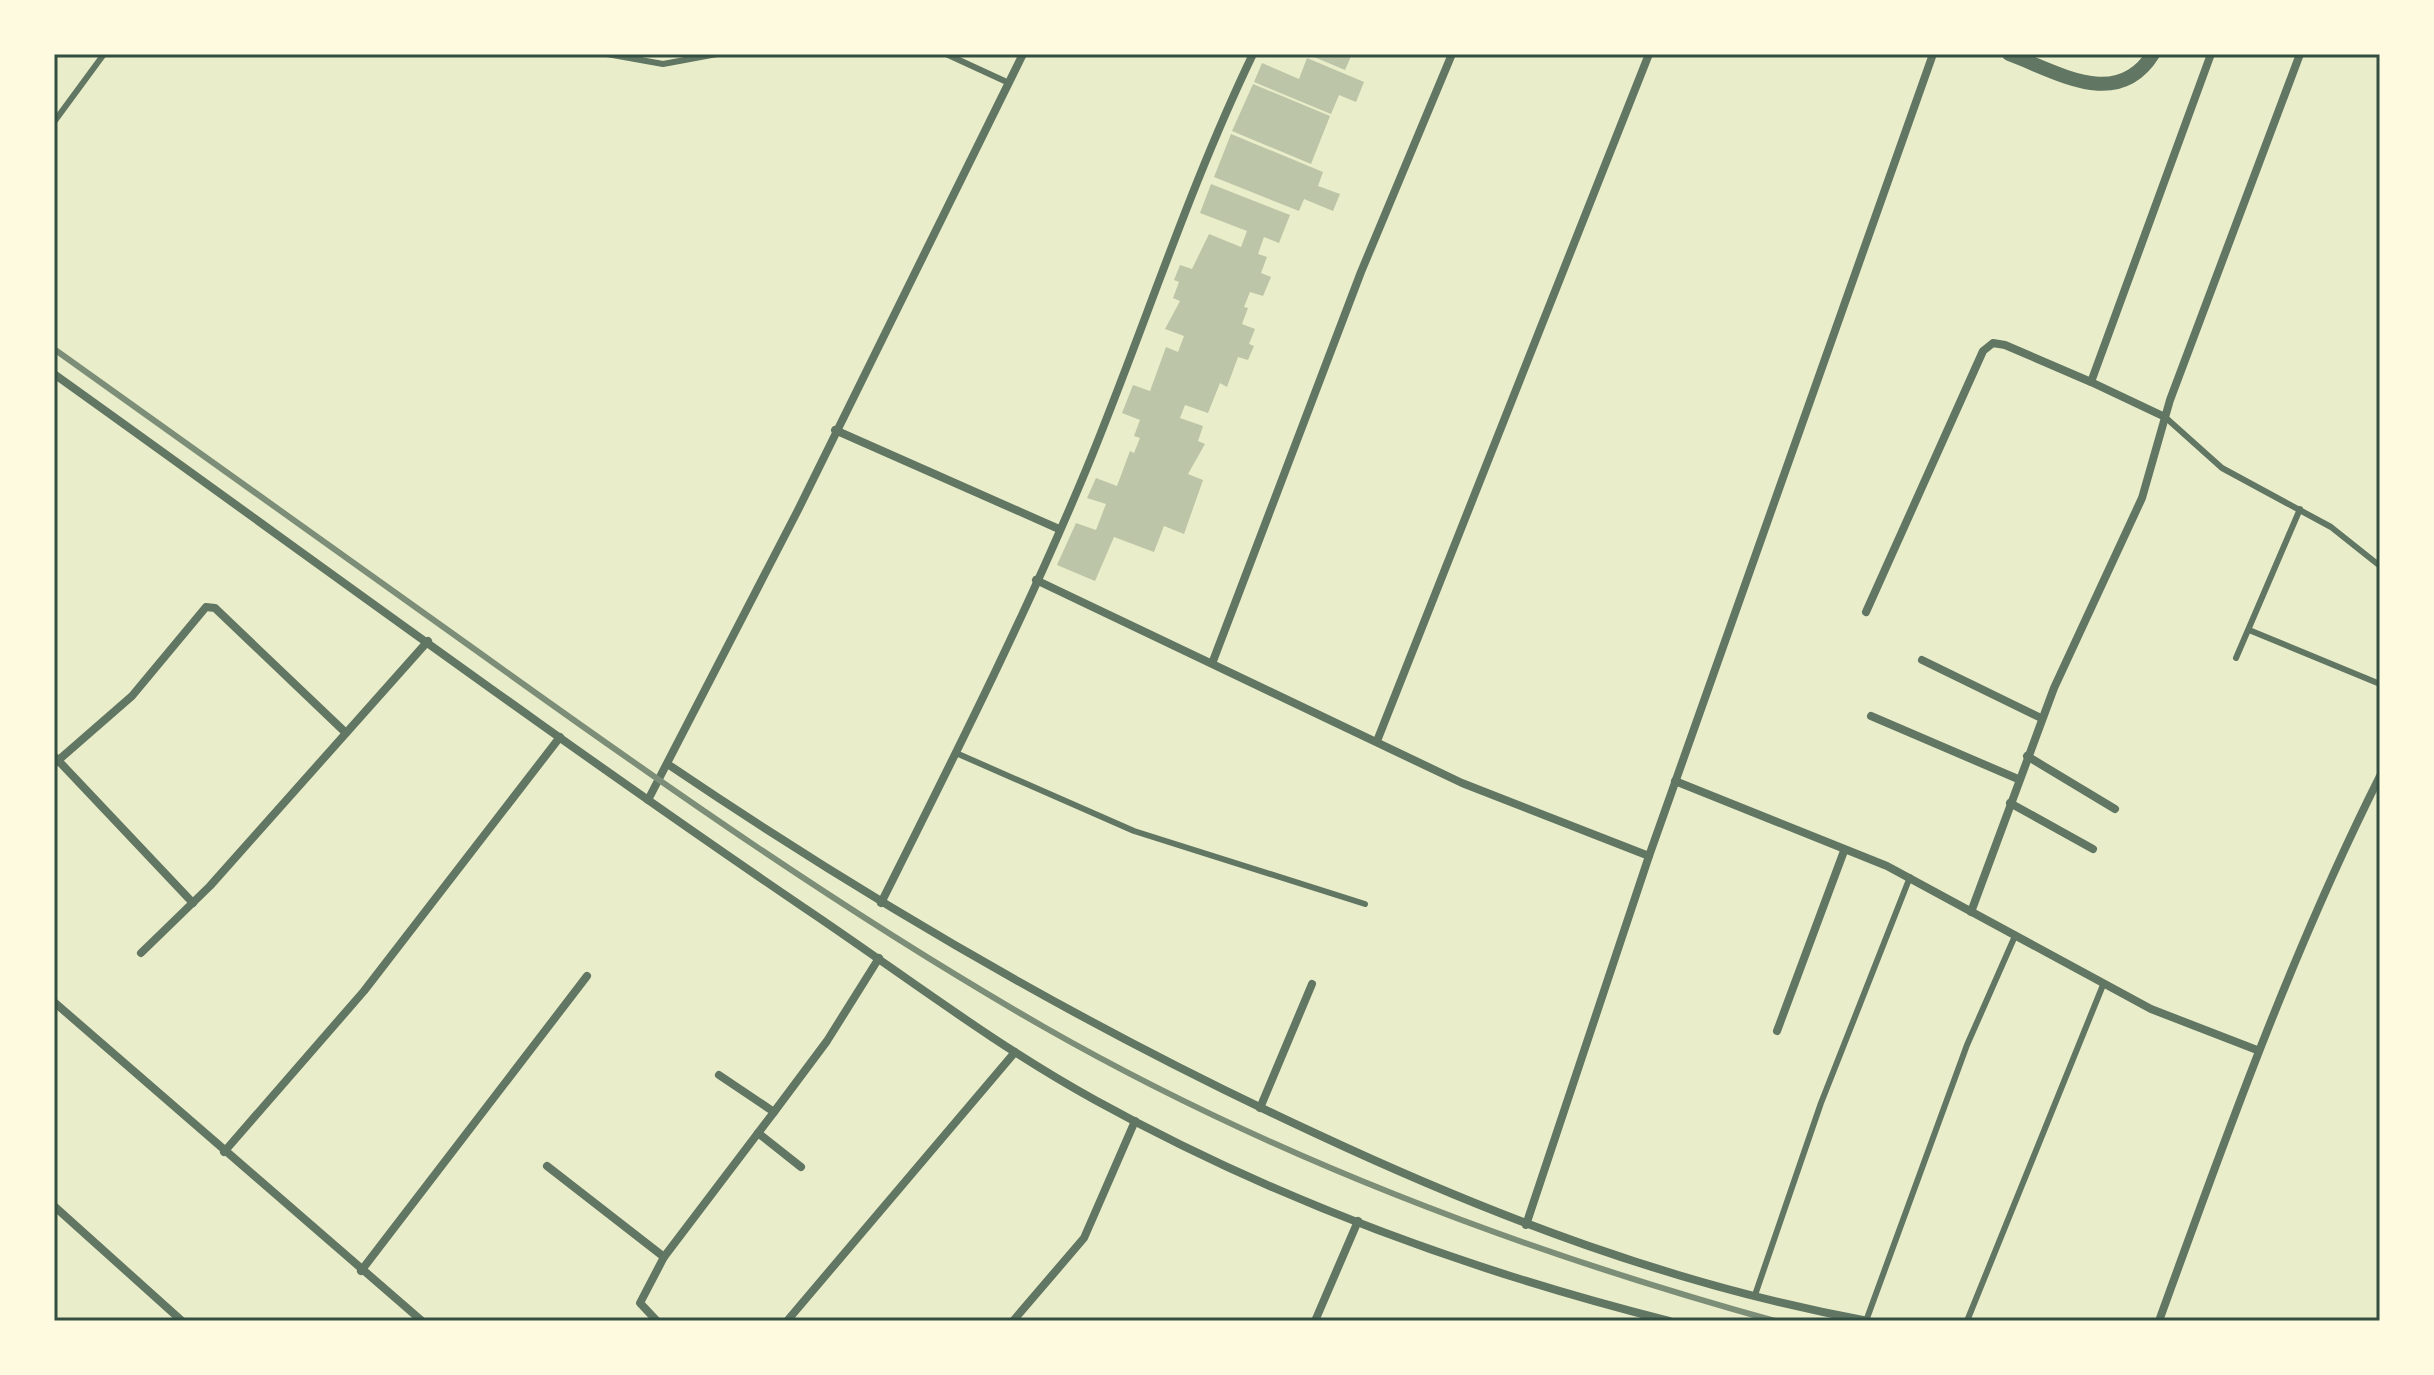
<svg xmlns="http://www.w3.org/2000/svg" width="2434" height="1375" font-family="Inter,sans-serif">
  <rect width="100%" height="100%" fill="#e9edc9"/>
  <g fill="#bcc5a7">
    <polygon points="1307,54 1352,54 1345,70"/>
    <polygon points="1307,58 1364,82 1356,102 1339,95 1331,114 1254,82 1262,63 1299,79"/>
    <polygon points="1253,84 1330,116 1311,164 1232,131"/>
    <polygon points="1231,134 1323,172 1318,186 1340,194 1333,211 1304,199 1299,211 1214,177"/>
    <polygon points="1211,184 1290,215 1279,243 1264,237 1258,254 1267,257 1261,273 1271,277 1263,296 1250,292 1244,307 1248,308 1242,324 1255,329 1249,344 1254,346 1248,360 1238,357 1227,387 1220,383 1208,413 1185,405 1180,418 1203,426 1198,441 1205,444 1188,474 1203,480 1184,534 1164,526 1154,552 1114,537 1095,581 1057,565 1076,523 1096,530 1106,504 1087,498 1096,478 1117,486 1130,451 1134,453 1140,438 1134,436 1140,420 1122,413 1133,385 1150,391 1166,347 1178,352 1184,336 1165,329 1180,301 1173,298 1179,282 1174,280 1180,265 1192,269 1209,234 1241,247 1247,231 1200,213"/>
  </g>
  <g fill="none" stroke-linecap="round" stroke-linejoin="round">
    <g stroke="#617663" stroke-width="6">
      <polyline points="607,54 663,64 717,54"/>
      <polyline points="946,54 1009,83"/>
      <polyline points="54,122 104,54"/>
      <polyline points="2165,417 2222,468 2331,527 2380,566"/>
      <polyline points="2249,630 2380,684"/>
      <polyline points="2236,658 2300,509"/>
      <polyline points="956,753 1134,831 1365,904"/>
      <polyline points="1755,1295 1821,1103 1910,877"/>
      <polyline points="1866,1321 1967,1045 2015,936"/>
      <polyline points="1967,1321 2103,985"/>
    </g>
    <g stroke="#617663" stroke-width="8">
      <path d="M54 374C303 552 550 735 803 907 900 972 993 1044 1095 1100 1274 1199 1471 1271 1669 1321"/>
      <polyline points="2091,382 2165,417"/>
      <polyline points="835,430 1059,529"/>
      <polyline points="1036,580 1462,783 1649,856"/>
      <polyline points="1866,612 1983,351 1993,343 2005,345 2091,382 2211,54"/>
      <polyline points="1922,660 2041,718"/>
      <polyline points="1213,661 1361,272 1452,54"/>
      <polyline points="1871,716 2018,779"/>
      <polyline points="1377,741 1649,54"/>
      <polyline points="54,756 193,903"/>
      <polyline points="2027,756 2115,809"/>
      <polyline points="54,764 132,696 206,607 215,608 346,733"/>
      <path d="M669 765C876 905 1091 1030 1319 1135 1495 1217 1676 1286 1868 1321"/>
      <polyline points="1675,781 1887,866 2151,1009 2257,1050"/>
      <polyline points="648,800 798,510 1023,54"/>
      <polyline points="2010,803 2093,849"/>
      <path d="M881 903C952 761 1025 617 1086 470 1143 332 1188 189 1253 54"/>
      <polyline points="1971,912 2054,688 2142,498 2170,400 2300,54"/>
      <polyline points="141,953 210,886 428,641"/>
      <polyline points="54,1002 422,1321"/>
      <polyline points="1777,1031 1844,851"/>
      <polyline points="1260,1108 1312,984"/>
      <polyline points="774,1112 827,1041 879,958"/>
      <polyline points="758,1133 801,1167"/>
      <polyline points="224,1152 364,991 560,737"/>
      <polyline points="547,1166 664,1257 640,1303 657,1321"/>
      <polyline points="54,1206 182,1321"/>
      <polyline points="1526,1225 1649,856 1933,54"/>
      <polyline points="664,1257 774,1112 719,1075"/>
      <polyline points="361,1271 587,976"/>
      <polyline points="787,1321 1015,1052"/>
      <polyline points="1013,1321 1084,1238 1135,1121"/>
      <polyline points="1315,1321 1358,1221"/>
      <path d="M2159 1321C2226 1136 2292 951 2380 776"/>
    </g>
    <path stroke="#617663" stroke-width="14" d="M2009 54C2058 72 2117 111 2153 54"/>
    <path stroke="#7c8e77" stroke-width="6" d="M54 349C195 450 336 551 477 651 661 783 847 914 1044 1027 1272 1157 1522 1251 1775 1321"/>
  </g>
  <rect width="2434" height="1375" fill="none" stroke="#fefae0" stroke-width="112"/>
  <rect x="56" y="56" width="2322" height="1263" fill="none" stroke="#344e41" stroke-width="3"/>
</svg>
